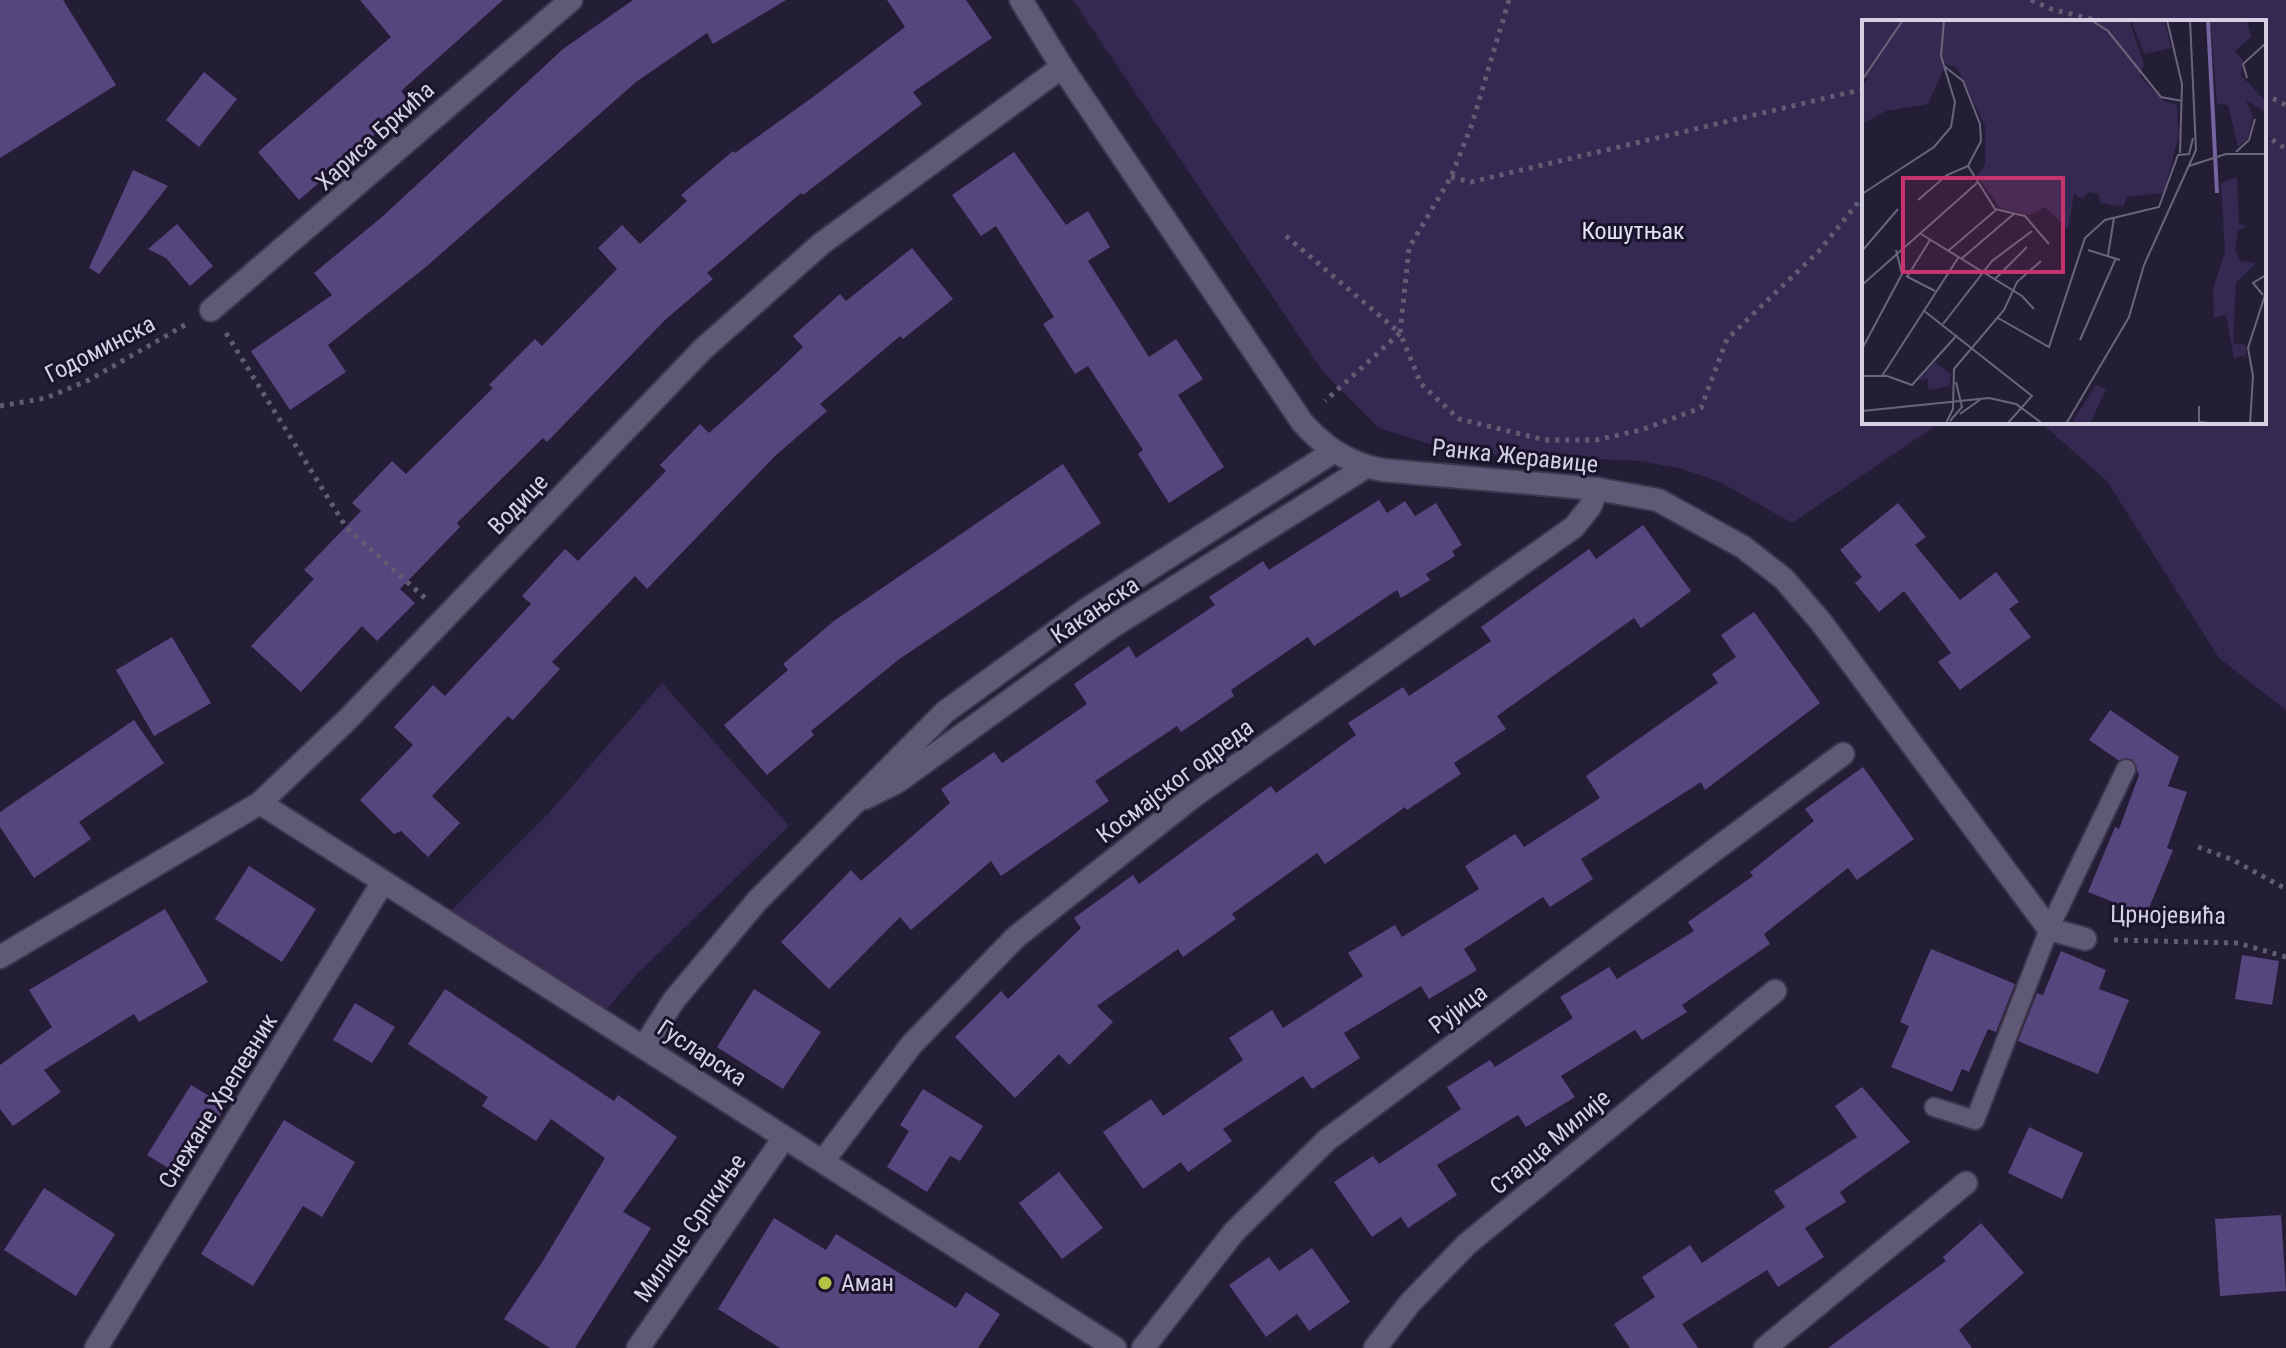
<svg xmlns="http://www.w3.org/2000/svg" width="2286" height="1348" font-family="'Roboto Condensed',sans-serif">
  <rect width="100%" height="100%" fill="#231d36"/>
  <g fill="#342a51">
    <polygon points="1073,0 2286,0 2286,710 2219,658 2107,481 2040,422 2264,422 2264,22 1864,22 1864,422 1941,422 1792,523 1720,482 1679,468 1640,461 1487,454 1426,443 1379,428 1324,373"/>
    <polygon points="662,683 789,826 637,974 599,1018 443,919 547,815"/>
  </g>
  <g fill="#55477e">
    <polygon points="0,0 63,0 116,85 0,158"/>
    <polygon points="360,0 503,0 401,91 411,103 299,200 258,152 391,37"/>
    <polygon points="633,0 786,0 713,44 707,33 636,82 427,266 328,345 346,372 290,410 251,351 332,295 314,273 382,217 563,49"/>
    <polygon points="887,0 966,0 992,38 913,92 922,104 803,195 801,193 707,273 713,279 665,320 547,442 543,438 457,523 460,527 400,589 415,603 377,641 362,626 301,692 251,646 314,579 304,570 361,511 352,503 392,461 406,474 493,388 489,385 535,339 542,346 617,269 598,248 622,225 640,244 687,201 681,195 733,151 735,153 813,97 905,27"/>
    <polygon points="204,72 237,99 199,147 166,120"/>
    <polygon points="1014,152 1066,225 1088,211 1110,247 1088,261 1149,357 1176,339 1203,379 1178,395 1224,467 1169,503 1138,454 1143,450 1088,366 1075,374 1043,324 1054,317 996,226 981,236 952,195"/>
    <polygon points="133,170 168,186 99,274 89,268"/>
    <polygon points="177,224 213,266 190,286 166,258 148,249"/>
    <polygon points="912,248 953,299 903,339 900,336 820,404 827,411 775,456 647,589 635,576 552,662 560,669 513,720 508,716 432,796 460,823 428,857 401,831 394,834 360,800 413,745 394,727 433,685 445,696 531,604 522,596 565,549 578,561 666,471 660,465 700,424 709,433 777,372 803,347 793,336 840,294 846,301"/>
    <polygon points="1063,464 1101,523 898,660 811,731 814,735 767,775 724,725 788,670 783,664 834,621"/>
    <polygon points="1379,500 1387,513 1405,501 1415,516 1436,503 1462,545 1452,551 1455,556 1426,574 1430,580 1401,598 1397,590 1314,646 1308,637 1231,690 1234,696 1181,732 1177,726 1095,781 1109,801 1001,876 991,861 911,930 900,917 829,989 781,942 851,870 861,881 950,803 941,789 994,752 1002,763 1087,704 1074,684 1129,646 1136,658 1215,605 1209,597 1263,561 1269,570"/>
    <polygon points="1898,503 1926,537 1915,545 1960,600 1996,572 2019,602 2009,609 2031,637 1960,690 1938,662 1951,653 1904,591 1879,612 1855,583 1862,577 1840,550"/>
    <polygon points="1643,525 1691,591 1641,628 1634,618 1497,716 1506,729 1454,763 1461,774 1407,810 1405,807 1325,864 1317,853 1232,914 1236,919 1183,957 1178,949 1097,1006 1113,1022 1069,1065 1059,1054 1015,1098 955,1037 1001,991 1008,999 1081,928 1074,918 1133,875 1139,884 1271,786 1276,793 1356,735 1348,723 1403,687 1409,696 1491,641 1481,627 1589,549 1596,559"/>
    <polygon points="1754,612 1820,703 1705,790 1701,782 1581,859 1593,879 1550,907 1543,897 1464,949 1477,970 1429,999 1421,986 1344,1033 1360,1058 1312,1089 1303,1076 1223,1129 1232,1141 1188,1172 1181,1162 1143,1189 1103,1132 1151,1099 1163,1116 1243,1060 1229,1038 1272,1010 1283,1028 1363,976 1348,953 1395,925 1402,937 1479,889 1465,866 1515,834 1524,847 1600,798 1586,776 1718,683 1712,674 1736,657 1721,635"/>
    <polygon points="172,637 211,703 154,736 116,670"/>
    <polygon points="2110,710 2179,757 2168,786 2187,792 2167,848 2173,850 2146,915 2088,892 2115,827 2119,829 2139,775 2132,759 2118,760 2089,740"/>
    <polygon points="134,720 164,763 79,822 91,839 34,878 0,827 0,812"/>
    <polygon points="1863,767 1914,839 1857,880 1848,868 1764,934 1770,944 1682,1005 1687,1012 1642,1040 1635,1030 1561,1076 1575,1097 1526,1127 1518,1115 1437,1165 1457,1195 1408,1228 1401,1217 1372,1237 1334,1182 1373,1156 1379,1164 1461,1109 1447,1087 1490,1060 1495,1067 1573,1018 1560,997 1609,967 1617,979 1694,931 1688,922 1753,876 1750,872 1814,821 1805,809"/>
    <polygon points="249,866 316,909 282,962 215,919"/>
    <polygon points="165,909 208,982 139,1022 134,1014 44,1070 61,1092 13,1126 0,1109 0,1065 52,1027 29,990"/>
    <polygon points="1931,949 2015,984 1996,1032 1988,1029 1969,1072 1962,1069 1952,1092 1891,1067 1909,1026 1900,1022"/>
    <polygon points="2061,951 2106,970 2099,989 2129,1000 2098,1074 2018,1041 2037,993 2043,995"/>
    <polygon points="2242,955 2279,961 2272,1005 2235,999"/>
    <polygon points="445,989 614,1101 618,1095 677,1137 623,1212 651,1228 575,1348 550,1348 504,1319 541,1264 605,1158 551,1119 536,1141 482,1106 488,1097 408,1044"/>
    <polygon points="754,989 821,1032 783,1089 717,1047"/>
    <polygon points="355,1003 395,1027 372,1063 333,1040"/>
    <polygon points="191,1085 226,1106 181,1176 147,1155"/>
    <polygon points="1862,1087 1910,1142 1840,1192 1846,1202 1805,1228 1824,1257 1778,1287 1767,1270 1682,1324 1698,1348 1630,1348 1614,1324 1655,1297 1642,1277 1690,1245 1702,1263 1785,1207 1774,1191 1857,1137 1835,1106"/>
    <polygon points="923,1089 983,1126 960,1161 950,1156 927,1192 887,1167 909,1131 900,1125"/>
    <polygon points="284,1120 355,1162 322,1217 303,1206 253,1286 201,1254"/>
    <polygon points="2029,1127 2083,1153 2062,1199 2008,1173"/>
    <polygon points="1059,1172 1103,1228 1062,1259 1019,1203"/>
    <polygon points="44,1188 115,1234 76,1296 4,1250"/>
    <polygon points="2281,1215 2286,1291 2220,1296 2215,1219"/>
    <polygon points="774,1218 826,1250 836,1234 956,1308 966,1292 1000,1314 978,1348 780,1348 718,1309"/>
    <polygon points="1981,1223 2024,1273 1959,1330 1972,1348 1828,1348 1946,1261 1943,1257"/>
    <polygon points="1312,1248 1350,1302 1309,1331 1297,1314 1266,1337 1229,1285 1269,1257 1279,1271"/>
  </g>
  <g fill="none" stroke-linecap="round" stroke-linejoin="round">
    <g stroke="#3d374d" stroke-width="22">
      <polyline id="service" points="1934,1107 1975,1120 2049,929 2126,769"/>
    </g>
    <g stroke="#3d374d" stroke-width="26">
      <g id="minor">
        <path d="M1021 0 1062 67 1302 422C1325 448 1348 463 1382 470L1597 489 1658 500 1743 547 1784 579 1821 622 2049 929 2085 939"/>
        <polyline points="211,310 571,0"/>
        <polyline points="865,798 897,782 1110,628 1366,467"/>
        <polyline points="260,803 1115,1348"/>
        <polyline points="0,957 260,803 348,719 703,349 821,244 1062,67"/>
        <polyline points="645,1045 674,1000 757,901 945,712 1087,609 1333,452"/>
        <polyline points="823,1161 912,1044 1016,937 1194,796 1574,527 1590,507 1597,489"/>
        <polyline points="96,1348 383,882"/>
        <polyline points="638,1348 784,1138"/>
        <polyline points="1143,1348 1234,1232 1327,1140 1843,754"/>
        <polyline points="1375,1348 1410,1303 1467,1244 1775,991"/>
        <polyline points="1765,1348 1966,1183"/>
      </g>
    </g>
    <g stroke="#615c72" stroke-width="5" stroke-dasharray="4 6" stroke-linecap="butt">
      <polyline points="1509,0 1472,124 1451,177 1409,248 1400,333 1421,384 1459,419 1545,440 1596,440 1641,430 1701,408 1727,339 1819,251 1864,195"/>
      <polyline points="2031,0 2051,9 2103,22"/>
      <polyline points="2264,94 2286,105"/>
      <polyline points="2264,134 2286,149"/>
      <polyline points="1451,177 1471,182 1864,89"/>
      <polyline points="1286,236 1400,333 1325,401"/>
      <polyline points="226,333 346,527 425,598"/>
      <polyline points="0,406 46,398 89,380 185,325"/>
      <polyline points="2198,847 2233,860 2286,889"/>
      <polyline points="2114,940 2238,943 2286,957"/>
    </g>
    <use href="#service" stroke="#5f5976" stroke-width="18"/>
    <use href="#minor" stroke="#5f5976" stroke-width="22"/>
  </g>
  <circle fill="#b6c148" stroke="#1a132c" stroke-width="3" cx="825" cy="1283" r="8"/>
  <g text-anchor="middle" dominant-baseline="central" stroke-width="6" stroke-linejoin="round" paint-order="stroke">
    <g font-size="24" fill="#d5d1e3" stroke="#1a132c">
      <text transform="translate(375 136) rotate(-42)">Хариса Бркића</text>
      <text transform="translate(100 349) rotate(-27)">Годоминска</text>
      <text transform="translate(1515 456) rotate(6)">Ранка Жеравице</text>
      <text transform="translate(518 504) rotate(-46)">Водице</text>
      <text transform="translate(1095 610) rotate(-34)">Какањска</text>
      <text transform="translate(1175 781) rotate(-37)">Космајског одреда</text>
      <text transform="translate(2168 915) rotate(1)">Црнојевића</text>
      <text transform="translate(1458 1009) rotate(-37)">Рујица</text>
      <text transform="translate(702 1053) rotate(33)">Гусларска</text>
      <text transform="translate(218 1101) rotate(-58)">Снежане Хрепевник</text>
      <text transform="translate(1550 1142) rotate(-40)">Старца Милије</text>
      <text transform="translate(690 1228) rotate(-55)">Милице Српкиње</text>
    </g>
    <g font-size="24" fill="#e3e0f1" stroke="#1a132c">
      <text x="1633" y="231">Кошутњак</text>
    </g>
    <g font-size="24" fill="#d5d1e3" stroke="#1a132c" text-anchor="start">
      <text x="841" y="1283">Аман</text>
    </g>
  </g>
  <g transform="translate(1862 20)">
    <rect width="404" height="404" fill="#231d36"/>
    <path d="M0 0H267L282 44 278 56 302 81 315 85 317 114 302 173 265 177 261 187 239 183 236 174 227 172 220 179 212 174 206 209 183 187 167 195 138 188 115 156 123 144V106L95 48 84 44 66 84 24 91 0 104V66L6 59 0 56ZM269 0H303L309 28 282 34ZM348 0H385L389 17 373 31 381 40 379 55 404 82V93L384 80 391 96 386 118 376 127 366 85 355 84ZM375 157 377 204 385 206 376 211 373 229 378 241 394 243 374 263 371 323 384 325V335L372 338 364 295 352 298 351 269 363 232 359 163ZM73 342 89 354 87 366 66 370V359L57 360ZM234 365 244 369 228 404H209Z" fill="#342a51"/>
    <path fill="none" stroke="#73659f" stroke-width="4" d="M346 0 355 173"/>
    <path fill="none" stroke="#6a657b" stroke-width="2" d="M229 0 246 11 299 77 320 81M305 0 320 64 318 133M385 58 381 44 404 23M0 60 41 0M374 132 387 120 393 99M106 146 133 189 163 196 187 224M327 146 364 134H404M0 174 72 127 89 107 93 82 79 36 82 0M56 180 85 155 106 146 119 121 118 104 101 61 82 46M59 214 160 276 172 289M226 230 258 240M0 231 36 189M86 231 134 190M246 235 252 198M99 239 153 193M44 256 73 271M45 257 68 220M132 260 165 227M0 265 115 163M401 275 391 263 404 255M61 290 170 376 145 404M136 298 187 327 223 218 243 200 297 187 316 135 327 134 331 118M81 304 130 241 170 211M218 320 254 238M0 329 40 254 34 230M0 356H25L50 365 95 315M20 356 96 238M337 386V402L358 404M0 391 127 378 154 384 181 404M98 394 119 379M88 401 100 387 94 362M84 403 91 389 92 349 142 290 155 262 179 241M204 404 267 297 282 245 334 130 328 0M388 404 391 356 386 328 404 272"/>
    <path fill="#c5346f" fill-opacity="0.15" stroke="#c5346f" stroke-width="4" d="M41 158H201V252H41Z"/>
    <rect width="404" height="404" fill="none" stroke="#d5d1e3" stroke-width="4"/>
  </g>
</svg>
